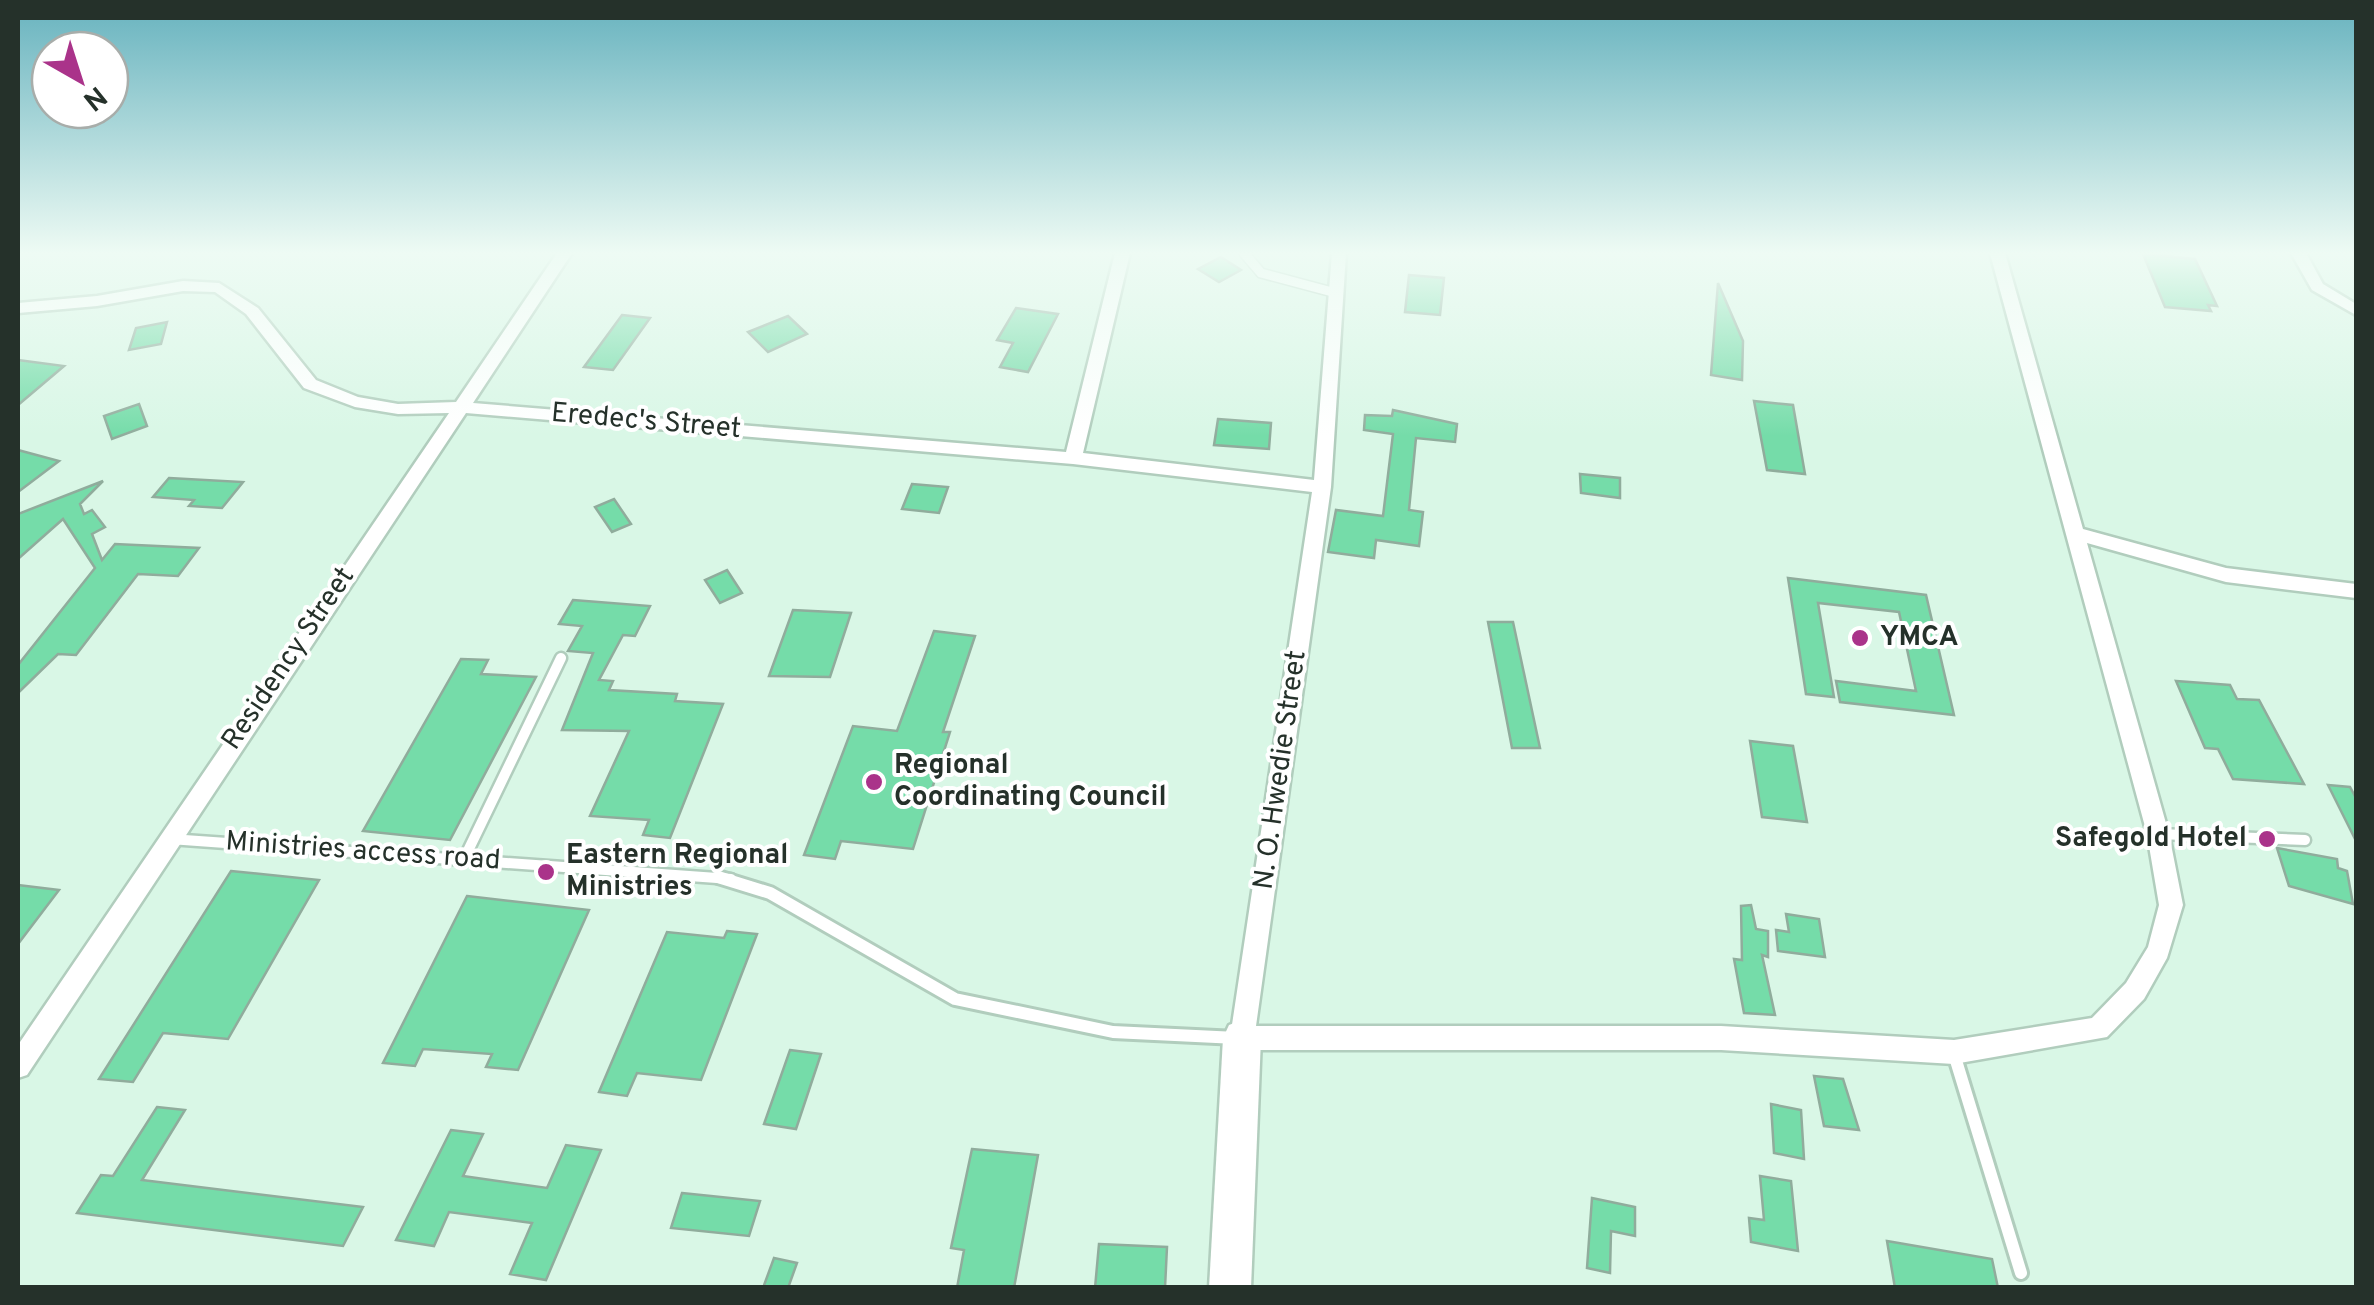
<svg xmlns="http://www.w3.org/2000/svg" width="2374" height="1305" font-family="Overpass,sans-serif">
  <rect width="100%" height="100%" fill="#d9f7e6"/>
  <g fill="#75dca9" stroke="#90ac9c" stroke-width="2.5">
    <polygon points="2143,254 2195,259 2217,306 2208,305 2211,311 2165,307"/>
    <polygon points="1221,257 1241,270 1219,282 1198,269"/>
    <polygon points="1409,275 1444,278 1440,315 1405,312"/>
    <polygon points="1718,283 1743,341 1742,380 1711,375"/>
    <polygon points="1016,308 1058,314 1028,372 1000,367 1013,343 997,340"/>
    <polygon points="622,315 650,318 613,370 584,367"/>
    <polygon points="788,316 807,334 768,352 748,332"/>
    <polygon points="167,322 161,344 129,350 136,328"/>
    <polygon points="18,360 64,366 18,405"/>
    <polygon points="1754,401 1793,405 1805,474 1767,470"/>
    <polygon points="139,404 147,426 112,439 104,416"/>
    <polygon points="1393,410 1457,424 1455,442 1416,438 1409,510 1423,512 1419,546 1376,540 1374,558 1328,552 1336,510 1383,516 1393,434 1364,430 1365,415 1392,416"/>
    <polygon points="1218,419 1271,423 1269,449 1214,445"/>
    <polygon points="18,450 59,461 18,492"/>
    <polygon points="1580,474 1620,478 1620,498 1581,493"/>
    <polygon points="169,478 243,482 222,508 189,506 194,500 153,497"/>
    <polygon points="103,481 80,504 84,514 92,510 105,527 92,534 102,560 115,544 199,548 178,576 138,574 76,655 58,654 18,693 18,665 95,568 63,519 18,559 18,514"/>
    <polygon points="912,484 948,487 939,513 902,509"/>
    <polygon points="614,499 631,524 612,532 595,507"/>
    <polygon points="727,570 742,593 720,603 705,580"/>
    <polygon points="1788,578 1926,595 1954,715 1840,702 1836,681 1916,691 1899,612 1818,603 1834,697 1806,694"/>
    <polygon points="573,600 650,606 635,636 623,635 599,680 613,681 609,690 677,694 675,701 723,704 670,838 643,835 649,820 590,816 629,731 562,730 593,653 568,651 582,626 559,624"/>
    <polygon points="793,610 851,613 830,677 769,676"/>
    <polygon points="1488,622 1513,622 1540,748 1512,748"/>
    <polygon points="934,631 975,636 943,732 950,732 913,849 841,841 835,859 804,855 853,726 897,731"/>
    <polygon points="461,659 488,660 481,674 536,677 450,840 363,831"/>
    <polygon points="2176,681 2230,685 2237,699 2259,700 2304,784 2233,779 2218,749 2205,748"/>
    <polygon points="1750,741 1793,746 1807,822 1762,817"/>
    <polygon points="2328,785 2350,787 2356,798 2356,841"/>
    <polygon points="2277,848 2337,859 2338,868 2347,871 2353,904 2289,886"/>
    <polygon points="231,871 319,880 228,1039 163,1033 133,1082 99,1079"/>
    <polygon points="18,885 59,890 18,944"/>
    <polygon points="467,896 589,910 518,1070 486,1067 492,1054 423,1049 415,1066 383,1063"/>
    <polygon points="1751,905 1756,929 1768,931 1768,957 1762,955 1775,1015 1744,1013 1734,959 1742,960 1741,906"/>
    <polygon points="1786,914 1819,919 1825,957 1778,951 1776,930 1789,932"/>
    <polygon points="727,931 757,934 701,1080 637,1073 627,1096 599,1092 667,932 724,938"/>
    <polygon points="790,1050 821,1054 796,1129 764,1124"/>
    <polygon points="1814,1076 1843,1079 1859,1130 1824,1126"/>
    <polygon points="1771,1104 1801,1110 1804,1159 1774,1153"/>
    <polygon points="157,1107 185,1110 142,1180 363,1207 343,1246 77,1213 101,1175 113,1176"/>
    <polygon points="451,1130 483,1134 463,1176 547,1188 566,1145 601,1150 546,1280 510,1274 532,1223 449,1212 434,1246 396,1240"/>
    <polygon points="972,1149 1038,1155 1014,1288 957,1288 964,1250 951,1248"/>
    <polygon points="1760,1176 1791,1181 1798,1251 1751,1242 1749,1218 1764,1220"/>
    <polygon points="682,1193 760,1201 749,1236 671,1228"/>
    <polygon points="1592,1198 1635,1207 1635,1236 1611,1231 1610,1273 1587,1268"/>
    <polygon points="1887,1241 1992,1259 1998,1288 1895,1288"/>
    <polygon points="1099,1244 1167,1247 1165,1288 1095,1288"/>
    <polygon points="774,1258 797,1263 788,1288 763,1288"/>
  </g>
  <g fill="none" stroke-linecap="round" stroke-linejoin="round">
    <g stroke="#b1cdbd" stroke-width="12">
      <polyline id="lane-far2" points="1244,253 1261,273 1336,293"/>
    </g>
    <g stroke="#b1cdbd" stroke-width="15">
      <g id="lane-far1">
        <polyline points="2159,834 2305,840"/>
        <polyline points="170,839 731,879"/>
        <polyline points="464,859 561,658"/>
      </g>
    </g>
    <g stroke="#b1cdbd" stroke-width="18">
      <g id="lane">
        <polyline points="718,877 770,893 955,999 1113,1032 1237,1038"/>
        <polyline points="1954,1054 2021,1273"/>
      </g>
    </g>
    <g stroke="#b1cdbd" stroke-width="5">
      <g id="street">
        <polygon points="557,253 572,253 473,403 1066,452 1115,253 1130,253 1083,453 1314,480 1332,253 1346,253 1331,487 1256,1026 1721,1026 1954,1040 2092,1018 2126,983 2148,947 2159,905 2147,834 1990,253 2005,253 2083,529 2226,568 2356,584 2356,598 2226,582 2087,543 2169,834 2183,905 2167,958 2144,999 2107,1037 1954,1064 1721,1050 1242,1050 1233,1046 1230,1038 1312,492 1073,464 466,413 27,1075 18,1078 18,1045 449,413 398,414 355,407 304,388 246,314 215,292 183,291 97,306 18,313 18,303 97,296 183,281 219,283 258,308 316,380 358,397 398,404 456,402"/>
        <polygon points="2291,253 2306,253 2323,284 2356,304 2356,315 2312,290"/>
      </g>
    </g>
    <g stroke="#b1cdbd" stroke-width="5">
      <polygon id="secondary" points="1242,1020 1255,1025 1261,1038 1251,1288 1209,1288 1223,1038 1229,1025"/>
    </g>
    <use href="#lane-far2" stroke="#fff" stroke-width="9"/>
    <use href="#lane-far1" stroke="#fff" stroke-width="10"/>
    <use href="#lane" stroke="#fff" stroke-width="12"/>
    <use href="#street" fill="#fff" fill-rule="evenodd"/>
    <use href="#secondary" fill="#fff" fill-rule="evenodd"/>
  </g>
  <linearGradient id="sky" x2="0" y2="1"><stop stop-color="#66b2be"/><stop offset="0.58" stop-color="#eefbf4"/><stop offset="1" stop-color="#eefbf4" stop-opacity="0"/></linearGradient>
  <rect width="2374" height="436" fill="url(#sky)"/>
  <g fill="#aa338a" stroke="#fff" stroke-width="4">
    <circle cx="1860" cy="638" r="10"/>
    <circle cx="874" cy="782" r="10"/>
    <circle cx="2267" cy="839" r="10"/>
    <circle cx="546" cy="872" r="10"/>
  </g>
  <g text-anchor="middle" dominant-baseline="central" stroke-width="8" stroke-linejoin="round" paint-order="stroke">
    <g font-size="28" fill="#25312a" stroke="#fff">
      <text transform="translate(646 422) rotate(5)">Eredec's Street</text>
      <text transform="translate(289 659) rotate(-56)">Residency Street</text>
      <text transform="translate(1281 770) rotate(-82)">N. O. Hwedie Street</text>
      <text transform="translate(363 852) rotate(4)">Ministries access road</text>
    </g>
    <g font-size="28" font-weight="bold" fill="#25312a" stroke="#fff" text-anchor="start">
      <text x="1880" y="638">YMCA</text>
      <text x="894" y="766">Regional<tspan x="894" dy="32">Coordinating Council</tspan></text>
      <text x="2247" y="839" text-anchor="end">Safegold Hotel</text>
      <text x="566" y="856">Eastern Regional<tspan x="566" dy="32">Ministries</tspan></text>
    </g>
  </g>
  <rect width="2374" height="1305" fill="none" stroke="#25312a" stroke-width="40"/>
  <g transform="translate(80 80) rotate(141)"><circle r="48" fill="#ffffff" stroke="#a8adaa" stroke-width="2.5"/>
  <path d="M0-8L18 38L0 25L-18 38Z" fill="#aa338a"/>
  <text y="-15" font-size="28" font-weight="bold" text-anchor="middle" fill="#25312a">N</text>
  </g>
</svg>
